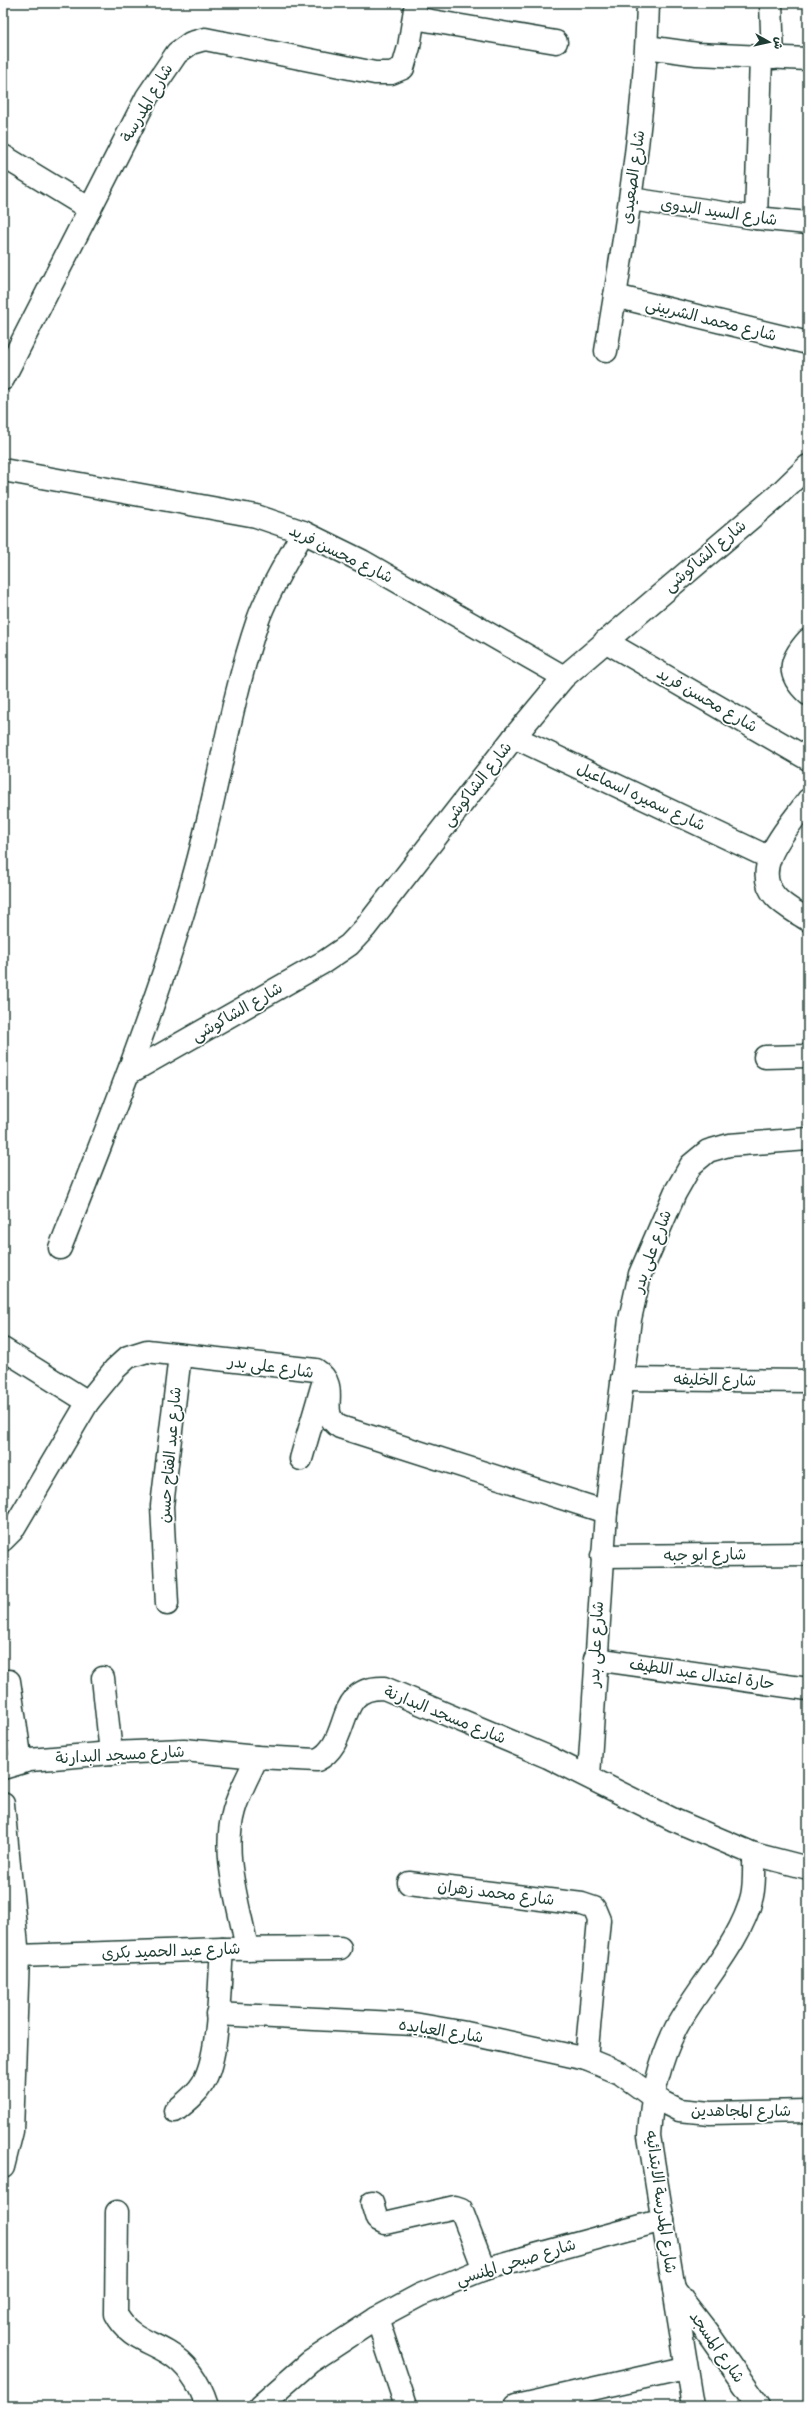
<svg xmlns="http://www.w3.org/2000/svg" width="811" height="2409" font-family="Caveat,'Playpen Sans Arabic',sans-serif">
  <rect width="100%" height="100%" fill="#fff"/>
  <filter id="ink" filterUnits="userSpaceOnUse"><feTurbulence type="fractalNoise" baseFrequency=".025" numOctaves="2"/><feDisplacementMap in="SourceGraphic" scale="8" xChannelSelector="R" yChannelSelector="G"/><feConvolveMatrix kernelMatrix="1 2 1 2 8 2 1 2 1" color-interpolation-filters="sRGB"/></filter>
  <g filter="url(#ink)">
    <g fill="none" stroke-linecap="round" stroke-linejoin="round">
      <g stroke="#1f3d34" stroke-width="25">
        <g id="street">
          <polyline points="771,3 773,58"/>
          <polyline points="414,18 556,42"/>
          <polyline points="647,47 697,54 808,59"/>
          <polyline points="3,156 90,209"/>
          <polyline points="631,199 756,218 808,223"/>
          <polyline points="756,218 761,57"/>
          <polyline points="615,296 808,343"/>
          <path d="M606 351C625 235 645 120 648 3"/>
          <polyline points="3,379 147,97 177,53 191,43 205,39 375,73 391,73 403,68 409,47 416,3"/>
          <polyline points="3,470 256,516 303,532 362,561 564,677"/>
          <path d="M808 640C789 661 786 674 808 694"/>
          <polyline points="605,641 808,759"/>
          <polyline points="514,737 768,857"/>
          <path d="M808 800C790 826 749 866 775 896 783 906 798 913 808 920"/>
          <polyline points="765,1057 808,1056"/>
          <polyline points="129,1073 324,962 349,945 365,928 514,737 564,677 777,496 808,466"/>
          <path d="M60 1248C108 1126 157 1005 193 879 218 793 229 705 258 620 267 593 289 558 303 532"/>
          <polyline points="3,1349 88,1402"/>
          <polyline points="622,1379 808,1381"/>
          <polyline points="301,1459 322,1387"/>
          <path d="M3 1540 12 1531 88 1402 115 1369 128 1357 147 1351 316 1370C343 1388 315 1412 340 1427L606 1512"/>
          <polyline points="602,1556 808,1554"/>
          <polyline points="167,1604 162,1506 180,1355"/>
          <polyline points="595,1659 808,1689"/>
          <polyline points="103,1678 111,1753"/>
          <polyline points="9,1681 21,1762"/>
          <path d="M3 1768 30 1760 111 1753 184 1750 257 1757 317 1760C353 1743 333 1686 384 1688L548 1757 674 1820 754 1854 808 1868"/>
          <polyline points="589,1776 606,1512 630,1319 640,1274 675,1193 691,1165 708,1151 729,1145 808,1139"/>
          <polyline points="3,1804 18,1956 12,2131 3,2167"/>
          <polyline points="409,1883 582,1904 594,1908 599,1920 586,2059"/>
          <path d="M247 1949C239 1904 221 1855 234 1810 239 1792 249 1775 257 1757"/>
          <polyline points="4,1959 18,1956 222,1949 340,1948"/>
          <polyline points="217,2014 414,2024 466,2033 586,2059 620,2073 653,2097 679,2110 710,2113 808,2111"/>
          <path d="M175 2111C185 2103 196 2095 203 2083 220 2055 219 1983 222 1949"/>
          <polyline points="372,2203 377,2219 385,2223 455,2207 461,2209 484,2269"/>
          <path d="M117 2212 116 2314C128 2337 147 2340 167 2352 188 2364 200 2384 207 2406"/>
          <polyline points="674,2289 708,2333 759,2406"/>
          <polyline points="377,2318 406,2406"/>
          <polyline points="260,2406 310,2362 377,2318 420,2295 484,2269 663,2220"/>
          <polyline points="516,2406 685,2368"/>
          <path d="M693 2406 649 2136C651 2099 659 2062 676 2028 698 1987 742 1941 752 1896 755 1882 754 1868 754 1854"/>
        </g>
      </g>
      <use href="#street" stroke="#fff" stroke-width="22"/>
    </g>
  </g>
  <g text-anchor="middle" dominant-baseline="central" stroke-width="3.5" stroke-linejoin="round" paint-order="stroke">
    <g font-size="16" fill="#1f3d34" stroke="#fff">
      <text transform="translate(147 103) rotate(-60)">شارع المدرسة</text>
      <text transform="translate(633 177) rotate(-82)">شارع الصعيدى</text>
      <text transform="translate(719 212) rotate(8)">شارع السيد البدوى</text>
      <text transform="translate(711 320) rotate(14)">شارع محمد الشربينى</text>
      <text transform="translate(341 554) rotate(26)">شارع محسن فريد</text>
      <text transform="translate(705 556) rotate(-40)">شارع الشاكوشى</text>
      <text transform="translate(707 700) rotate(30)">شارع محسن فريد</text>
      <text transform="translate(477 784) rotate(-52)">شارع الشاكوشى</text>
      <text transform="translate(641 797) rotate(25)">شارع سميره اسماعيل</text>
      <text transform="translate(237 1012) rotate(-30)">شارع الشاكوشى</text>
      <text transform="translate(652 1251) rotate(-70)">شارع على بدر</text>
      <text transform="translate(271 1367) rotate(8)">شارع على بدر</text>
      <text transform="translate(715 1380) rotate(1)">شارع الخليفه</text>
      <text transform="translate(170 1455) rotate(-85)">شارع عبد الفتاح حسن</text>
      <text transform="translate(705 1555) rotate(-1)">شارع ابو جبه</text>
      <text transform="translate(596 1644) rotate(-87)">شارع على بدر</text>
      <text transform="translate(702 1674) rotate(8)">حارة اعتدال عبد اللطيف</text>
      <text transform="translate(445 1715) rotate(22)">شارع مسجد البدارنة</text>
      <text transform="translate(120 1755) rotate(-3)">شارع مسجد البدارنة</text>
      <text transform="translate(496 1893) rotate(7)">شارع محمد زهران</text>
      <text transform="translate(171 1951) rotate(-2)">شارع عبد الحميد بكرى</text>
      <text transform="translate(441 2031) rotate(9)">شارع العبايده</text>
      <text x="741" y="2111">شارع المجاهدين</text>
      <text transform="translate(661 2202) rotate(82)">شارع المدرسة الابتدائيه</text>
      <text transform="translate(516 2262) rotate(-17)">شارع صبحى المنسي</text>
      <text transform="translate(717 2347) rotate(55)">شارع المسجد</text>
    </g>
  </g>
  <rect width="811" height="2409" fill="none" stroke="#fff" stroke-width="16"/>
  <rect x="8" y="8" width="795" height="2393" fill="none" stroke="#1f3d34" stroke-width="1.5" filter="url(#ink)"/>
  <g transform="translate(769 42) rotate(98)" stroke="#ffffff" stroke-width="3" paint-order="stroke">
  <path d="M0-3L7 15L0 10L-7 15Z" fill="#1f3d34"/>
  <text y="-6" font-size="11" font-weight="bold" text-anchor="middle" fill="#1f3d34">ش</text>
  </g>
</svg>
